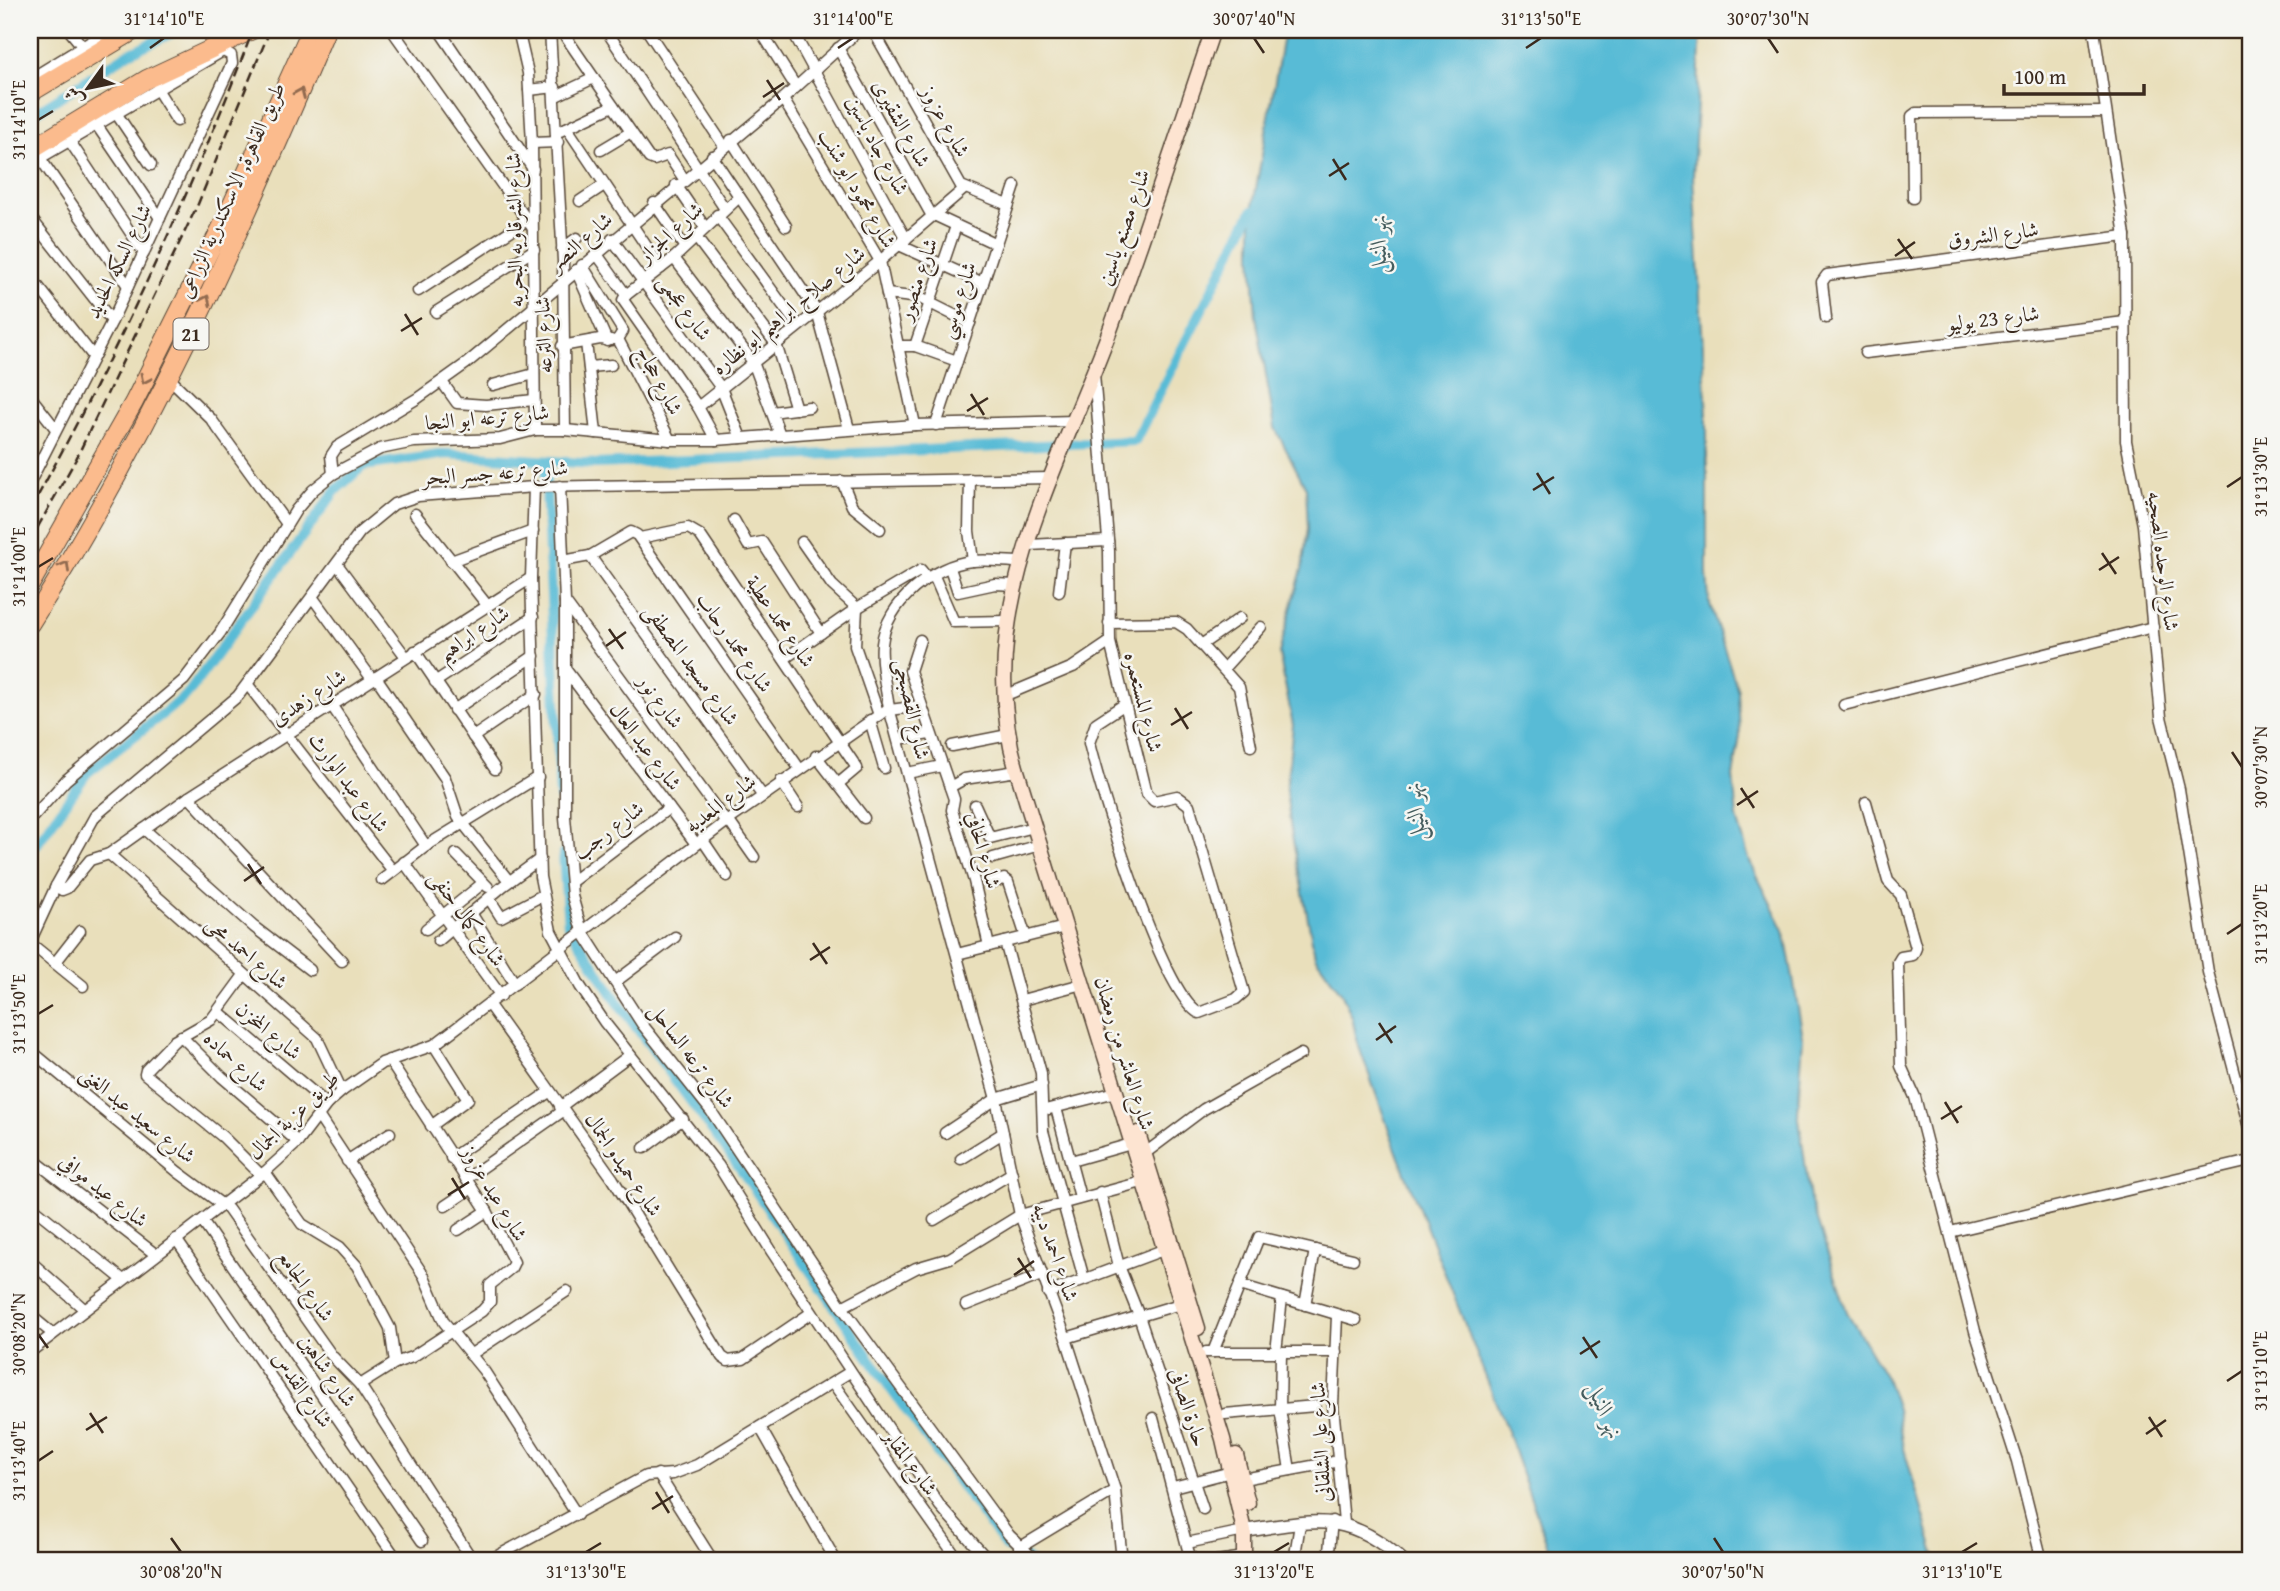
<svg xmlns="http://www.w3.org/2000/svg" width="2280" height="1591" font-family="'Gentium Book Plus',Amiri,serif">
  <rect width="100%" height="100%" fill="#f6f6f2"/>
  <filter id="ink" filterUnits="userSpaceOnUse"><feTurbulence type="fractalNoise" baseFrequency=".0143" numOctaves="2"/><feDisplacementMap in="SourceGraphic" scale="14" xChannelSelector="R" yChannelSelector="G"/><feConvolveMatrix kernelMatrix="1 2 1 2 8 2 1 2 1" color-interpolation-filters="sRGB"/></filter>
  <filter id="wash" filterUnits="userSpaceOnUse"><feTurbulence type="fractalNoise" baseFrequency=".00686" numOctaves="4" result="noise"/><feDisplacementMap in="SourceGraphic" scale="28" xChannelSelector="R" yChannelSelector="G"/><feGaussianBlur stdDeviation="1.57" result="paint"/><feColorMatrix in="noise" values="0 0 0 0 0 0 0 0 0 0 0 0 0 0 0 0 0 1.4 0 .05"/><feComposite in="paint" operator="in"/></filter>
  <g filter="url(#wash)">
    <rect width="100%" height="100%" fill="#e9dfbb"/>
    <polygon fill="#58bbd6" stroke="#4a727a" stroke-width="2" points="1284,30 1701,30 1693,177 1707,415 1707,574 1709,601 1738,691 1740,736 1733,776 1737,818 1750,862 1784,930 1790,961 1803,1037 1798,1112 1810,1199 1847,1312 1886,1378 1897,1409 1902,1442 1937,1561 1553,1561 1506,1428 1398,1155 1358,1044 1352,1017 1342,994 1315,956 1291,830 1286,790 1293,725 1279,653 1302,569 1308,529 1306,488 1275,428 1256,316 1252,256 1252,211"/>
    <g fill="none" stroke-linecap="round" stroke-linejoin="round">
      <g stroke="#58bbd6" stroke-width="10">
        <polyline points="30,116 129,53 179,30"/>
        <polyline points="545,463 560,797"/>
        <polyline points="30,854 87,773 187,695 336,490 363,466 446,454 596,464 1135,441 1252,211"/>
        <polyline points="563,854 568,925 619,1004 739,1167 890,1388 1005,1546 1030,1561"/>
      </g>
    </g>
  </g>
  <g filter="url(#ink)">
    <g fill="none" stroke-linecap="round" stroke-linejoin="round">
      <g stroke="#554536" stroke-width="13">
        <g id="minor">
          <polyline points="69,30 83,47"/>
          <polyline points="392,30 532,227"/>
          <polyline points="439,30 533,169"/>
          <polyline points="518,30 528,73 532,143 535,430"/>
          <polyline points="550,30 563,261 565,430"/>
          <polyline points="561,30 649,158 654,160 668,155 684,179"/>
          <polyline points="606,30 725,209"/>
          <polyline points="647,30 724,146"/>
          <polyline points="760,30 796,87"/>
          <polyline points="792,30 906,239"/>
          <polyline points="873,30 961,186 1008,205"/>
          <polyline points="2094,30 2125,236 2126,441 2143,525 2161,717 2179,789 2208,972 2250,1131"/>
          <polyline points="520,36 542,30"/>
          <polyline points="838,48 932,216"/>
          <polyline points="30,79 110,30"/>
          <polyline points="157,89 177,121"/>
          <polyline points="529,90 555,87"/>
          <polyline points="556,96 594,78"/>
          <polyline points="783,99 880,261 915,425"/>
          <polyline points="116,113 151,165"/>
          <polyline points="96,124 160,218"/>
          <polyline points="567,128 661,268"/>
          <polyline points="560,131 613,106"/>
          <polyline points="69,140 144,253"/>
          <polyline points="731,140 786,226"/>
          <polyline points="532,143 558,142"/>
          <polyline points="601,150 631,132"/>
          <polyline points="712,156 817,312 849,429"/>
          <polyline points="40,158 128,286"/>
          <polyline points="30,164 223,51 231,55 232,63 112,321 30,482"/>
          <polyline points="676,185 704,226"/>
          <polyline points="1913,198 1912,116 1916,113 2105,112"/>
          <polyline points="580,201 604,185"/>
          <polyline points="654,203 684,246"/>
          <polyline points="717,215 798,326"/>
          <polyline points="934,215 996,244"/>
          <polyline points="30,217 112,321"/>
          <polyline points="695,236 776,344 796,409"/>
          <polyline points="612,239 721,388 741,438"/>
          <polyline points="899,245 983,283"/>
          <polyline points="562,249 577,238"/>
          <polyline points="596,253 626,295"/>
          <polyline points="674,258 753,362 780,435"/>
          <polyline points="582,265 623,331 618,339"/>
          <polyline points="576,270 607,341"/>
          <polyline points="30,276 93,356"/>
          <polyline points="418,291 527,220"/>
          <polyline points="887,294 920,298 970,323"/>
          <polyline points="626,295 623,300 698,407 716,440"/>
          <polyline points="626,295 674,258 739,197"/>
          <polyline points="436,312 534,250"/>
          <polyline points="1826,318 1822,282 1827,275 2125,236"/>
          <polyline points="618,339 670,440"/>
          <polyline points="586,342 596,433"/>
          <polyline points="562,346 600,339 611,340"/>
          <polyline points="898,346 915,346 957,361"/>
          <polyline points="915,346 956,226"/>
          <polyline points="1865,353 2125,322"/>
          <polyline points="589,367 611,365"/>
          <path d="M1094 374 1109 551 1110 642 1147 794 1154 801 1177 796 1189 805 1244 992 1236 999 1199 1013C1162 995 1100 789 1089 743L1096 723 1125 704"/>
          <polyline points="169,378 211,419 287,524"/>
          <polyline points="442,382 457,403 486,405 534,400"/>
          <polyline points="493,385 534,374"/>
          <polyline points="30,396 56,429"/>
          <polyline points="698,407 880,261 964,189"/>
          <polyline points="772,412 809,407"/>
          <polyline points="936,425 1015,186"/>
          <polyline points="333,474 331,456 337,447 418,398 467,363 783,99 859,30"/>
          <polyline points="970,479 969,531 973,561"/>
          <polyline points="842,481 852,506 880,529"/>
          <polyline points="560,486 565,602 565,817 572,896 582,931 642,1024 711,1111 842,1307 1009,1535 1036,1561"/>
          <polyline points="534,487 531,578 540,877 551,931 580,986 605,1023 718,1165 772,1252 940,1506 989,1561"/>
          <polyline points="415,514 487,605"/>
          <polyline points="734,520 748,545 762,542 821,633"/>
          <polyline points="640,538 688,528 700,535 857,768 838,784"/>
          <polyline points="802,542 832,585 857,608 855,646 879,715"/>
          <polyline points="1029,545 1108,541"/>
          <polyline points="590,556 762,795"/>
          <polyline points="451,561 533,531"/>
          <polyline points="563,561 590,556 631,532 637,535 799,768"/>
          <path d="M1021 562C1005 562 988 559 972 561 933 565 886 603 882 644 880 664 886 687 889 708L996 1099 1020 1215 1066 1338 1115 1490 1122 1561"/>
          <polyline points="337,564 406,657"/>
          <polyline points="950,568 958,592 995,584 1015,585"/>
          <polyline points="934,576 954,622 1007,621"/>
          <polyline points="1059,592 1065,543"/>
          <polyline points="313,598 372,679"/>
          <polyline points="565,602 726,822"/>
          <polyline points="1109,623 1176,622 1187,629 1239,687 1251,746"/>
          <polyline points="920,640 910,671 954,799 952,810 974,881 989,946"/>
          <polyline points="1201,645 1240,618"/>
          <polyline points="415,651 495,769"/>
          <polyline points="784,659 857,608 921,570 928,579"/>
          <polyline points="1224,668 1261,627"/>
          <polyline points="566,670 696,844"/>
          <polyline points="376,677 445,778 458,817 509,881"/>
          <polyline points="435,682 533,617"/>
          <polyline points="248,685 393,871"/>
          <polyline points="1011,693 1073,667 1110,642"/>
          <polyline points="1844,705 2153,627"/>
          <polyline points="332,706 426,846"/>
          <polyline points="454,710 534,656"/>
          <polyline points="890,710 920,706"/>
          <polyline points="870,720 884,768"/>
          <polyline points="473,737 536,694"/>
          <polyline points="898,739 930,734"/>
          <polyline points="952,746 1008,735"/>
          <polyline points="816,756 864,818"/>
          <polyline points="907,773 942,766"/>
          <polyline points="781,781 798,807"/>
          <polyline points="950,787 964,779 1017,771"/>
          <polyline points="189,797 342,961"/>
          <polyline points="1866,802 1888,881 1901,895 1916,948 1913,955 1901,957 1898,962 1901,1066 1915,1097 1975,1331 2017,1461 2042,1561"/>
          <polyline points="975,805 990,838 1034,827"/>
          <polyline points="30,820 66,780 184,680 220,633 296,510 313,490 333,474 380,449 414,442 500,439 535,430 565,430 670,440 716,440 915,425 1074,421"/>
          <polyline points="728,820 754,857"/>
          <polyline points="144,829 254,927 310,970"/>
          <polyline points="702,839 727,876"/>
          <polyline points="109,854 317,1038 342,1091"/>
          <polyline points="456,854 488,887"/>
          <polyline points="993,858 1040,845"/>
          <polyline points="404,862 501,996"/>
          <polyline points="382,880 426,846 538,777"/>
          <polyline points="571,882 669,808"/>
          <polyline points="989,883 1004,879 1008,882 1026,937"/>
          <polyline points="56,886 62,890 67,888 90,860 109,854 189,797 531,578"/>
          <polyline points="489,898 501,917 541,896"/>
          <polyline points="471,913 515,984"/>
          <polyline points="426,929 483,883"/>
          <polyline points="438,941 503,886 540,859"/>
          <polyline points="30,942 56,886 95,816 238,696 360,532 394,504 418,496 534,487 1051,478"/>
          <polyline points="1005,942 1041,1073 1043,1131 1084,1279"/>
          <polyline points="30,943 83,986"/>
          <polyline points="957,954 1065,927"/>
          <polyline points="55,963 80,931"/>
          <polyline points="244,975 211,1020 174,1041 146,1070 145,1074 223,1137 261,1175"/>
          <polyline points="615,982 675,937"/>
          <polyline points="1022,1000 1082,984"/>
          <polyline points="489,1005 613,1179 722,1357 728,1361 743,1359 811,1313"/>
          <polyline points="219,1012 327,1104"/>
          <polyline points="181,1036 222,1077 298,1142"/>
          <polyline points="30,1050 178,1172 228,1209 332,1356 360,1385 473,1561"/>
          <polyline points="560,1107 630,1055"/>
          <polyline points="1056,1108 1080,1197"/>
          <polyline points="1049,1109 1116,1092"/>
          <polyline points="319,1117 424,1276 444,1322 484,1371 577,1515"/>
          <polyline points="431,1126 468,1099 434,1045"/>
          <polyline points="945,1133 996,1099 1042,1085"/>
          <polyline points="644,1148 683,1119"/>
          <polyline points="1144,1154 1204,1109 1301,1054"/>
          <polyline points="30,1157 155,1254"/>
          <polyline points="451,1158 549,1092"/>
          <polyline points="961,1159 1003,1133"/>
          <polyline points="347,1161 390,1133"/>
          <polyline points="1071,1161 1131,1144"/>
          <polyline points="265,1172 302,1224 340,1247 357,1266 390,1328 395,1363"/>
          <polyline points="466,1179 563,1111"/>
          <polyline points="1100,1192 1119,1266 1139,1316 1203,1509"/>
          <polyline points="30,1205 122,1279"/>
          <polyline points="445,1206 472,1188"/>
          <polyline points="934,1220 1012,1173"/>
          <polyline points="202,1221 422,1541"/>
          <polyline points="458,1230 487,1211"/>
          <polyline points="1950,1232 2250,1161"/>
          <polyline points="176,1239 398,1561"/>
          <polyline points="30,1261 84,1309"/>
          <polyline points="1240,1285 1356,1320"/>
          <polyline points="1048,1293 1163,1250"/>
          <polyline points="966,1305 1041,1275"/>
          <polyline points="1305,1305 1315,1250"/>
          <polyline points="842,1307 916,1268 950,1258 1020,1215 1142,1182"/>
          <polyline points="30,1315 53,1334"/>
          <polyline points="1337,1316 1333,1405 1344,1523"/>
          <polyline points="1066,1338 1180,1304"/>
          <polyline points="30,1352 265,1172 298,1142 327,1104 342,1091 382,1063 434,1045 726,822 889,708"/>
          <polyline points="1206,1352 1336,1352"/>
          <polyline points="1213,1352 1259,1237 1353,1259"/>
          <polyline points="1276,1352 1282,1298"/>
          <polyline points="1281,1352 1280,1409 1290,1470"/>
          <polyline points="470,1355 567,1291"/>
          <polyline points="833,1383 959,1561"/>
          <polyline points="360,1385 395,1363 412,1357 482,1311 490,1302 490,1285 511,1268 514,1262 487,1211 389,1060"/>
          <polyline points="1225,1414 1315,1406"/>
          <polyline points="1153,1418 1191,1561"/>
          <polyline points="760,1427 836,1561"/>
          <polyline points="658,1474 713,1561"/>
          <polyline points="1243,1479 1339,1461"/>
          <polyline points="1173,1487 1231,1472"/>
          <polyline points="1187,1543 1244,1531"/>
          <polyline points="1019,1548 1115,1490"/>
          <polyline points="488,1561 646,1476 673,1474 697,1465 850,1372"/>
          <polyline points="1217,1561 1245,1557"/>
          <polyline points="1294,1561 1300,1524"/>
          <polyline points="1328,1561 1332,1521"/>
        </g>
      </g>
      <g stroke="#554536" stroke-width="15">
        <path id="tertiary" d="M1244 1531C1313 1521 1347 1509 1403 1561"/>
      </g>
      <g stroke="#554536" stroke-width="17">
        <g id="secondary">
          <path d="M1213 30C1179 130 1146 231 1110 330 1057 474 971 614 1017 771L1223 1439 1244 1531V1561"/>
          <polyline points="1138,1133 1198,1328"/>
          <polyline points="1236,1455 1248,1503"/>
        </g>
      </g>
      <g stroke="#554536" stroke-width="20">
        <g id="trunk">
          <polyline points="30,93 135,30"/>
          <polyline points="30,150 147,79 252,30"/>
          <polyline points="30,585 134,402 225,220 311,30"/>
          <path d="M30 624C149 437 240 234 326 30"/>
        </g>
      </g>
      <use href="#minor" stroke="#fff" stroke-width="10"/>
      <use href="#tertiary" stroke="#fff" stroke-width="12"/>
      <use href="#secondary" stroke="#fde4d1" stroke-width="14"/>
      <use href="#trunk" stroke="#fbbb8d" stroke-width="18"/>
      <g stroke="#3b2a1e" stroke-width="2.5" stroke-dasharray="10 5" stroke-linecap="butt">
        <path d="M30 510C116 356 190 195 253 30"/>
        <polyline points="30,541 76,459 198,204 270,30"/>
      </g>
    </g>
    <defs><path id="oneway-chevron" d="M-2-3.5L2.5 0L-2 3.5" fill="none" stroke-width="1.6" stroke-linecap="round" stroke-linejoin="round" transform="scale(1.75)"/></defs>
    <g stroke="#916b50">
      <use href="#oneway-chevron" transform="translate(300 93) rotate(-67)"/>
      <use href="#oneway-chevron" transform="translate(206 300) rotate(-65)"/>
      <use href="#oneway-chevron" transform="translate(145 379) rotate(116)"/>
      <use href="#oneway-chevron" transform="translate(65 566) rotate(-60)"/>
    </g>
  </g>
  <path fill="none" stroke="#3b2a1e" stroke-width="2.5" d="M1254 38 1264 53M1768 38 1778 53M150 48 164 38M838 48 853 38M1526 48 1541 38M767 80 780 100M763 97 784 83M38 120 53 111M1333 159 1346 180M1329 176 1349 163M1898 239 1912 259M1895 256 1915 242M405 314 418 335M401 331 422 318M971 394 984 415M967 411 988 398M1537 473 1550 494M2227 487 2242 477M1533 490 1554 477M2102 553 2116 574M38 567 53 558M2099 570 2119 557M609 629 623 649M606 646 626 632M1175 708 1188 729M1171 725 1192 712M2232 752 2242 767M1741 788 1754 808M1737 805 1758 791M248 864 261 884M244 881 264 867M2227 934 2242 924M813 943 827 964M810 960 830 947M38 1014 53 1005M1379 1023 1392 1043M1376 1040 1396 1026M1945 1102 1958 1123M1941 1119 1962 1106M452 1178 465 1199M448 1195 469 1182M1018 1258 1031 1278M1014 1275 1034 1261M38 1334 48 1348M1583 1337 1597 1358M1580 1354 1600 1341M2227 1381 2242 1371M90 1413 103 1433M2149 1417 2162 1437M86 1430 107 1417M2146 1434 2166 1420M38 1461 53 1451M656 1492 669 1513M652 1509 673 1496M171 1538 181 1552M1714 1538 1723 1552M586 1552 601 1543M1274 1552 1289 1543M1962 1552 1977 1543"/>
  <g text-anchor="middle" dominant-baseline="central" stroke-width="5" stroke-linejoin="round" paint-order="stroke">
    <rect fill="#f6f6f2" stroke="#73675e" stroke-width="2" x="173.5" y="318.5" width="35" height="31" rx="5"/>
    <g font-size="19" font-weight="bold" fill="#3b2a1e">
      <text x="191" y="334">21</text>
    </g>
    <g font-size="21" fill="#3b2a1e" stroke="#f6f6f2">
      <text transform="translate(946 121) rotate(61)">شارع عزوز</text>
      <text transform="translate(902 123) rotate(61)">شارع الشقيرى</text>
      <text transform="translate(878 145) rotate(62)">شارع جاد ياسين</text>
      <text transform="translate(858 188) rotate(60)">شارع محمود ابو شنب</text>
      <text transform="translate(231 190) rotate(-66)">طريق القاهرة, الاسكندرية الزراعى</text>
      <text transform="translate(1123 227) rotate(-71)">شارع مصنع ياسين</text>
      <text transform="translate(514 230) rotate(-91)">شارع الشرقاويه البحريه</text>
      <text transform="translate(670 232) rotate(-42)">شارع الجزار</text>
      <text transform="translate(1993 234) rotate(-7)">شارع الشروق</text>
      <text transform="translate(580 241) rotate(-41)">شارع النصر</text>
      <text transform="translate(118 261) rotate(-64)">شارع السكه الحديد</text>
      <text transform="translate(917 279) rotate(-71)">شارع منصور</text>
      <text transform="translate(957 300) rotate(-72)">شارع موسي</text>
      <text transform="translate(685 307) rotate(54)">شارع عجمى</text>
      <text transform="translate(788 310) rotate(-39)">شارع صلاح ابراهيم ابو نظاره</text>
      <text transform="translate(1993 318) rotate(-7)">شارع 23 يوليو</text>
      <text transform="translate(543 335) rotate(-92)">شارع الترعه</text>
      <text transform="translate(660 380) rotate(62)">شارع حجاج</text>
      <text transform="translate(487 417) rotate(-5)">شارع ترعه ابو النجا</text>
      <text transform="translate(495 472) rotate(-4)">شارع ترعه جسر البحر</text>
      <text transform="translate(2164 561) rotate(83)">شارع الوحده الصحيه</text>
      <text transform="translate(781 621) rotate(56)">شارع محمد عطية</text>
      <text transform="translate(473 633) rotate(-34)">شارع ابراهيم</text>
      <text transform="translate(735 642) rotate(55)">شارع محمد رحاب</text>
      <text transform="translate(692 664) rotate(54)">شارع مسجد المصطفى</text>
      <text transform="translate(308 697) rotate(-33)">شارع زهدى</text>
      <text transform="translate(661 701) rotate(54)">شارع نور</text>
      <text transform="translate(1144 702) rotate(76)">شارع المستعمره</text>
      <text transform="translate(913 709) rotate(78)">شارع القصبجى</text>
      <text transform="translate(646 746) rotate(53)">شارع عبد العال</text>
      <text transform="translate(349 782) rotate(53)">شارع عبد الوارث</text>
      <text transform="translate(720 803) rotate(-37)">شارع المعديه</text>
      <text transform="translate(608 830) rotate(-37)">شارع رجب</text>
      <text transform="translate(984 850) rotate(74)">شارع الحافي</text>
      <text transform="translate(468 918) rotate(54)">شارع كمال حنفى</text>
      <text transform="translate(247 952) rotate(41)">شارع احمد محى</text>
      <text transform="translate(269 1030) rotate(40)">شارع المخزن</text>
      <text transform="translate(1125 1053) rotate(73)">شارع العاشر من رمضان</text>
      <text transform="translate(692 1055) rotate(53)">شارع ترعه الساحل</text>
      <text transform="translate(236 1061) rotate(43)">شارع حماده</text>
      <text transform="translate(138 1114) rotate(39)">شارع سعيد عبد الغنى</text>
      <text transform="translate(293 1115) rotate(-44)">طريق عزبة الجمال</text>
      <text transform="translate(624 1164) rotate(56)">شارع حميدو الجمال</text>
      <text transform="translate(104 1190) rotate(38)">شارع عيد موافي</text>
      <text transform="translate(495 1193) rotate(59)">شارع عيد عزوز</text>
      <text transform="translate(1056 1252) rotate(71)">شارع احمد ديبه</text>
      <text transform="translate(306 1285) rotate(55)">شارع الجامع</text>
      <text transform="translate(328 1370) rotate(55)">شارع شاهين</text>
      <text transform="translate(303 1389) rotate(55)">شارع القدس</text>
      <text transform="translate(1189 1407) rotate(72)">حارة الصافى</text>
      <text transform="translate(1320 1442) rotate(-93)">شارع على الشلقانى</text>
      <text transform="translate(911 1462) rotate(54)">شارع المقابر</text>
    </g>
    <g font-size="23" font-style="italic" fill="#455d5e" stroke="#f6f6f2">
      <text transform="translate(1377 244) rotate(-90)">نهر النيل</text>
      <text transform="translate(1414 812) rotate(-96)">نهر النيل</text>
      <text transform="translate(1606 1410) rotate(67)">نهر النيل</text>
    </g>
  </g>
  <rect width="2280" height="1591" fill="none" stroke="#f6f6f2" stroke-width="77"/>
  <g transform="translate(88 88) rotate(237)" stroke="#f6f6f2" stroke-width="5" paint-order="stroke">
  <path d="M0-5L12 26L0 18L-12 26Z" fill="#3b2a1e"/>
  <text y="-10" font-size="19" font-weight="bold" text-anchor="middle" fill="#3b2a1e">ش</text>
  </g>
  <path d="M2004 84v10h140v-10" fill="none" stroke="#3b2a1e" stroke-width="3.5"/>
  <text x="2014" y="84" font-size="21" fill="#3b2a1e" stroke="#f6f6f2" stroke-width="5" paint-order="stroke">100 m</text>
  <rect x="38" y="38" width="2204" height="1514" fill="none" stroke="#3b2a1e" stroke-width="2.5"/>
  <g font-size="18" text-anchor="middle" fill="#3b2a1e">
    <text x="164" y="25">31°14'10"E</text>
    <text x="853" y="25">31°14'00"E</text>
    <text x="1254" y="25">30°07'40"N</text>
    <text x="1541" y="25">31°13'50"E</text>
    <text x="1768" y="25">30°07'30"N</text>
    <text transform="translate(19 120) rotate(-90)" y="6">31°14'10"E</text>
    <text transform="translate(2261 477) rotate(-90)" y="6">31°13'30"E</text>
    <text transform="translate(19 567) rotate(-90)" y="6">31°14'00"E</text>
    <text transform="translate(2261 767) rotate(-90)" y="6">30°07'30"N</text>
    <text transform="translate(2261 924) rotate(-90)" y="6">31°13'20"E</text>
    <text transform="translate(19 1014) rotate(-90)" y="6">31°13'50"E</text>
    <text transform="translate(19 1334) rotate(-90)" y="6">30°08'20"N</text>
    <text transform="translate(2261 1371) rotate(-90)" y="6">31°13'10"E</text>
    <text transform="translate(19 1461) rotate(-90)" y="6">31°13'40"E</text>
    <text x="181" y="1578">30°08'20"N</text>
    <text x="586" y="1578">31°13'30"E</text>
    <text x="1274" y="1578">31°13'20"E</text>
    <text x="1723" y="1578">30°07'50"N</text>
    <text x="1962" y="1578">31°13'10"E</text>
  </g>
</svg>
